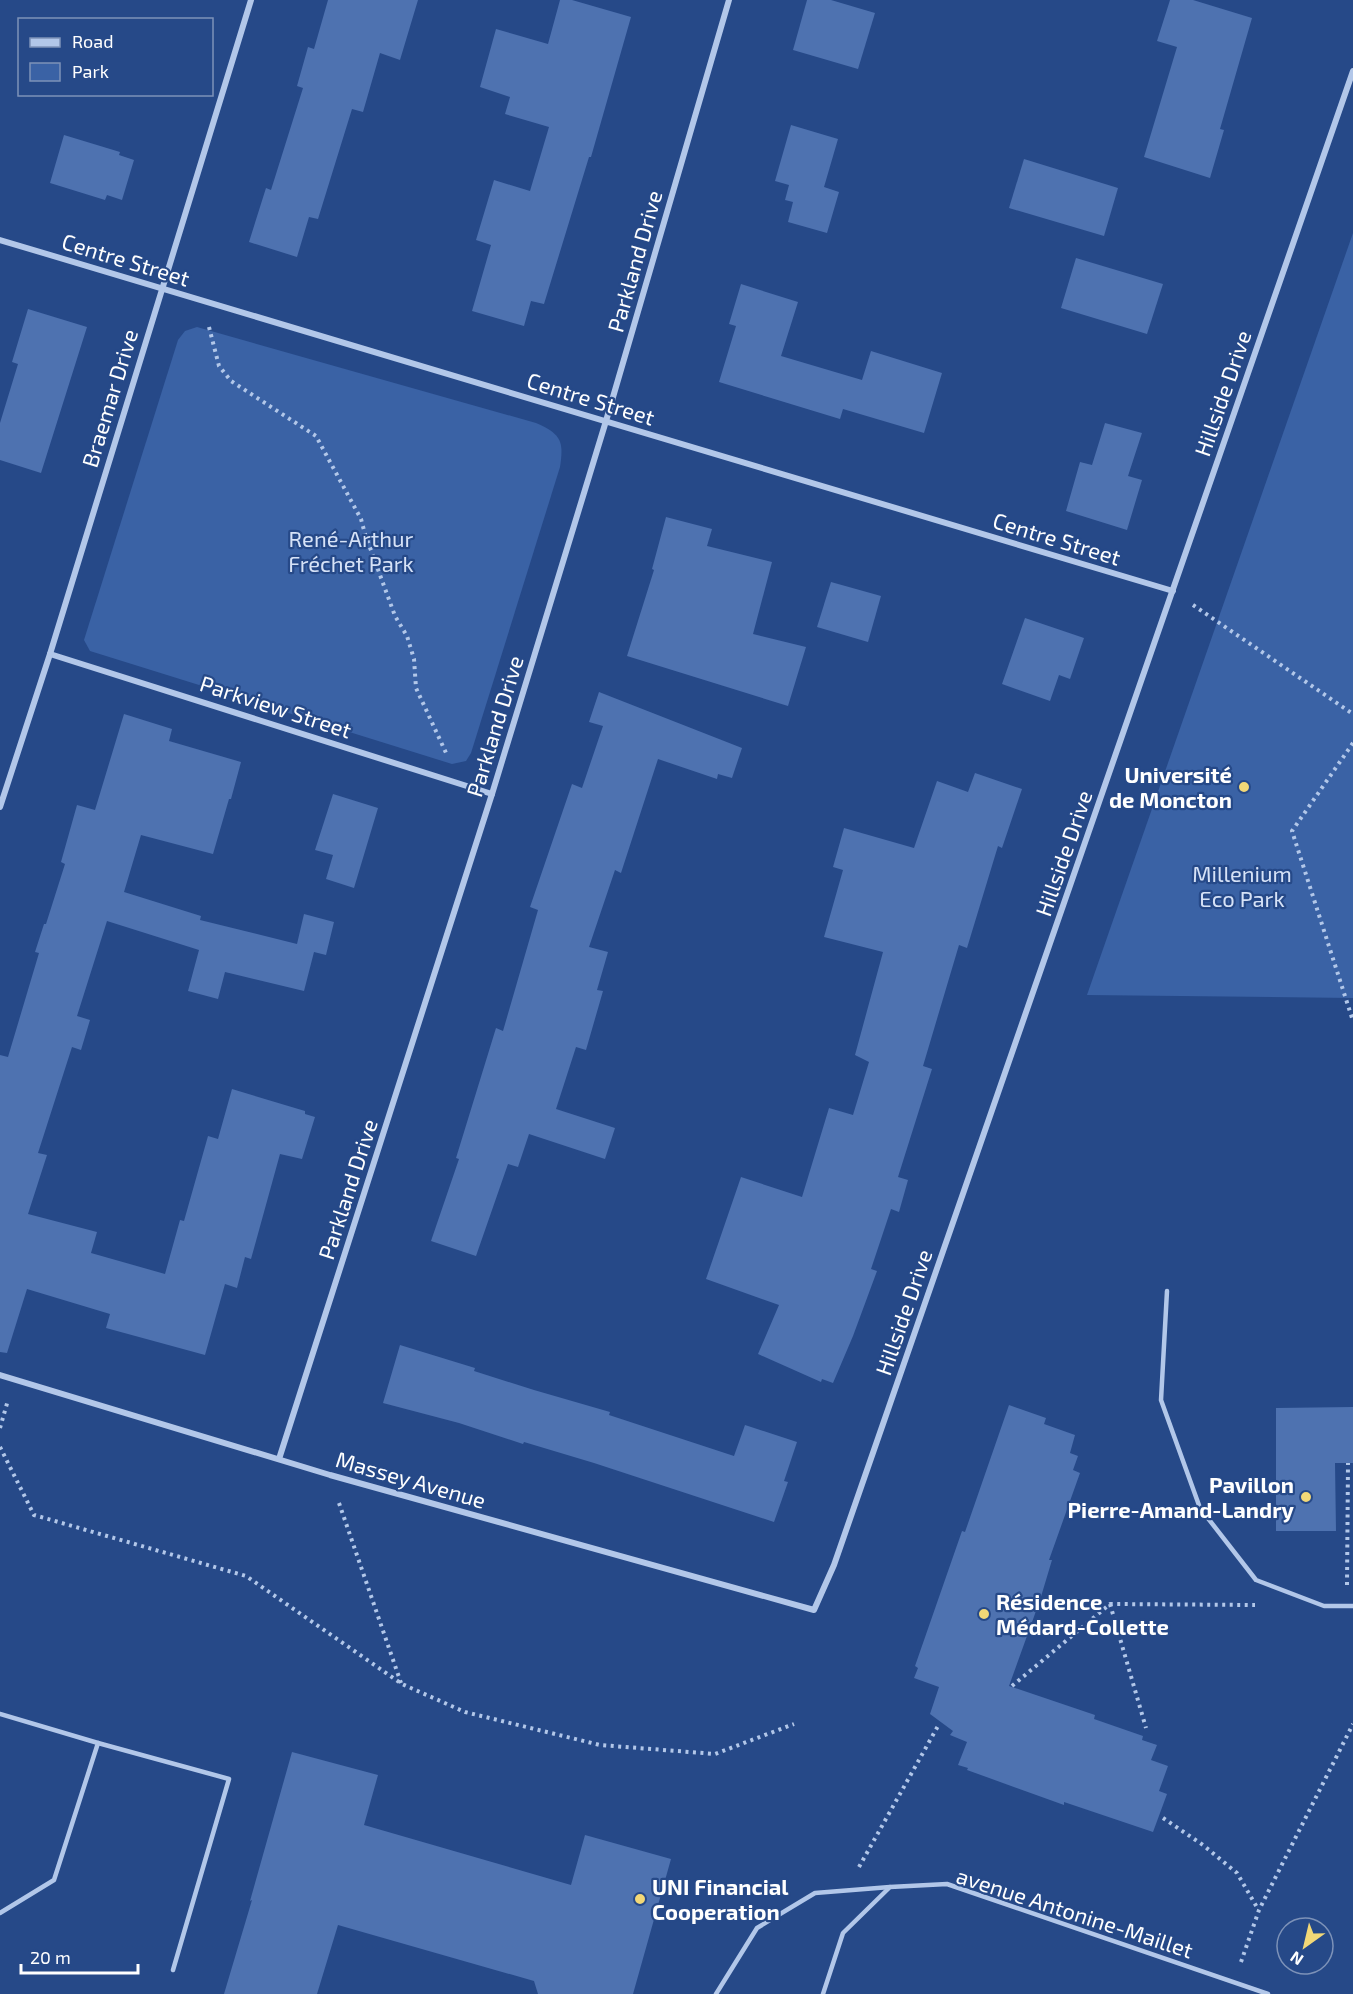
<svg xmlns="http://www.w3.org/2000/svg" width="1353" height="1994" font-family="'Exo 2',sans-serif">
  <rect width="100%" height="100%" fill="#264988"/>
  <g fill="#3a62a5">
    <polygon points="1353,233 1353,998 1087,995"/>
    <path d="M197 327 536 423C561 434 564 441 560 467L471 753 466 761 452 764 90 651 84 640 178 340 185 331Z"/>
  </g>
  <g fill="#4e72b0">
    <polygon points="328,0 418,0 400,60 380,53 363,112 352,109 318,219 309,217 297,257 249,242 266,188 271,190 303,88 297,86 308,47 314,49"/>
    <polygon points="560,0 572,0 631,17 591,157 589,157 544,304 531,301 524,326 472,311 491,245 476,240 494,180 530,191 549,127 505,114 510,97 480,87 496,29 548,44"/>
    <polygon points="807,0 831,0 875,13 858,69 793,50"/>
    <polygon points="1170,0 1193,0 1252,18 1220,129 1224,130 1210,178 1144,157 1177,47 1157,41"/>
    <polygon points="791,125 838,139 824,187 839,192 827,233 788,222 793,202 785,200 789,185 775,181"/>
    <polygon points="64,135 120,152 119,155 134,160 122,200 107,195 105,200 50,183"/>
    <polygon points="1024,159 1118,188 1104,236 1009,208"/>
    <polygon points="1076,258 1163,284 1147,334 1061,308"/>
    <polygon points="741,284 798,302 781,356 862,380 871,351 942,373 924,433 843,409 840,419 719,382 736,326 729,324"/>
    <polygon points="28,309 87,327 41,473 0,460 0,423 18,364 12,362"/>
    <polygon points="1105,423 1142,433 1128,476 1142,480 1127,530 1066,511 1080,462 1092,465"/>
    <polygon points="666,517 712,529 707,546 772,562 753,634 806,647 788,706 627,656 654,570 652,569"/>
    <polygon points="831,582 881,596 868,642 817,627"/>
    <polygon points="1025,618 1084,638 1070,679 1059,675 1050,701 1002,684"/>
    <polygon points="599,692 742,748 732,778 718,774 717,779 658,759 621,873 615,870 589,947 608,952 597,990 603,991 586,1050 576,1047 556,1109 615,1128 605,1159 529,1134 518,1167 508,1164 476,1256 431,1241 459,1159 456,1158 496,1028 503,1031 538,910 530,907 572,784 582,788 603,726 589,722"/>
    <polygon points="124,714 172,729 169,741 241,762 231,799 229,799 213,854 141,835 124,892 201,916 200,920 297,944 304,914 334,922 326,955 314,952 304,991 225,972 218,999 188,991 199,950 107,921 77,1016 90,1020 81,1050 72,1047 38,1153 47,1155 28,1214 97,1232 91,1253 165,1274 180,1220 184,1221 208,1136 218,1139 232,1089 305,1111 305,1114 315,1117 302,1159 280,1154 251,1259 245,1257 237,1288 225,1284 205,1355 106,1328 110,1314 27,1289 7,1353 0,1352 0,1055 8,1057 39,953 35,952 44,924 46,924 65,864 61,862 77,805 95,810"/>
    <polygon points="975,773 1022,789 1002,848 998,846 967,948 959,945 923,1066 932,1069 898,1177 908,1180 899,1212 891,1209 871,1269 877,1271 853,1336 833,1383 822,1379 821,1382 758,1354 779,1305 706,1279 741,1177 802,1197 829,1108 853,1115 869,1062 855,1055 883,952 824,937 843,870 833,867 844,828 914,848 937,781 968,792"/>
    <polygon points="333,794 378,808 354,888 326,879 333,855 315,850"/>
    <polygon points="400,1345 475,1368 474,1371 534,1390 610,1412 609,1415 734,1456 745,1425 797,1442 784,1481 788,1482 774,1522 594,1463 524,1442 523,1444 459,1423 383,1403"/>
    <polygon points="1009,1405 1046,1418 1044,1424 1075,1435 1070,1453 1078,1456 1073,1470 1080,1473 1049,1560 1052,1560 1040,1600 1009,1686 1095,1715 1094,1719 1143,1736 1142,1740 1157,1745 1151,1760 1168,1766 1159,1791 1167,1794 1153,1832 1064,1802 1064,1805 967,1770 968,1768 958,1765 967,1742 950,1735 953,1731 930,1714 939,1687 914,1678 918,1668 915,1666 962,1531 965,1532"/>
    <polygon points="1353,1407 1353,1463 1335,1463 1336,1531 1276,1531 1276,1408"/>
    <polygon points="292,1752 378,1775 364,1825 571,1885 585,1835 671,1859 633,1994 538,1994 534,1981 338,1925 317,1994 224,1994 252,1900 250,1901"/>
  </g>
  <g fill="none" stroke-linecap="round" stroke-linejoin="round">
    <g stroke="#b2c7e9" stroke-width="4" stroke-dasharray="3 4.5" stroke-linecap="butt">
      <polyline points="209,327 219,366 231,381 316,436 361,519 365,534 395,616 407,636 414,659 416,688 447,755"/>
      <polyline points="1193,605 1353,714"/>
      <polyline points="1353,743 1292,831 1353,1021"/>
      <polyline points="0,1428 8,1400"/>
      <polyline points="0,1447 34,1515 246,1576 402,1684 465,1712 600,1745 715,1754 794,1724"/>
      <polyline points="339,1503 401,1683"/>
      <polyline points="1347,1585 1348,1463"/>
      <polyline points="1110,1604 1146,1728"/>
      <polyline points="1012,1686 1110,1604 1255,1605"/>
      <polyline points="1163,1818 1203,1845 1237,1873 1258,1909"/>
      <polyline points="859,1867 938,1726"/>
      <polyline points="1241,1962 1259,1910 1353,1724"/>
    </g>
    <g stroke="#b2c7e9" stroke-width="4.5">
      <polyline points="1167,1291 1161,1400 1200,1508 1256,1580 1324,1606 1353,1606"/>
      <polyline points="0,1714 98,1743 54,1880 0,1913"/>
      <polyline points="98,1743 229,1779 173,1970"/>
      <polyline points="716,1994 757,1928 815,1893 890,1887"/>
      <polyline points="823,1994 843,1933 890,1887 947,1884 1268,1994"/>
    </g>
    <g stroke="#b2c7e9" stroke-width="6">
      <polyline points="0,240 1173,591"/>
      <polyline points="50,654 492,794"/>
      <polyline points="0,807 50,654 251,0"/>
      <polyline points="0,1375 330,1475 814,1610 834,1565 1353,71"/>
      <polyline points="279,1459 492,794 606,421 729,0"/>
    </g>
  </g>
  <g fill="#f2d877" stroke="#264988" stroke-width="2">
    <circle cx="1244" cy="787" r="6"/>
    <circle cx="1306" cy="1497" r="6"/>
    <circle cx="984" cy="1614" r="6"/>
    <circle cx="640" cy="1899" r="6"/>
  </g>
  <g text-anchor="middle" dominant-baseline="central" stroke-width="4.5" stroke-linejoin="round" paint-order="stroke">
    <g font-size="22" fill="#fff" stroke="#264988">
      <text transform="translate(126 259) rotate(17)">Centre Street</text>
      <text transform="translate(634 261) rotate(-74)">Parkland Drive</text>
      <text transform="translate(1222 393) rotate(-71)">Hillside Drive</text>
      <text transform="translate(109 398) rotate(-73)">Braemar Drive</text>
      <text transform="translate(591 398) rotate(17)">Centre Street</text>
      <text transform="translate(1057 538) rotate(17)">Centre Street</text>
      <text transform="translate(276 706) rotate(18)">Parkview Street</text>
      <text transform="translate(494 726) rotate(-73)">Parkland Drive</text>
      <text transform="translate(1063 853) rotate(-71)">Hillside Drive</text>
      <text transform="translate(347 1189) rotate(-72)">Parkland Drive</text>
      <text transform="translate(903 1312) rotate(-71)">Hillside Drive</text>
      <text transform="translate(411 1479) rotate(16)">Massey Avenue</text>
      <text transform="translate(1075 1912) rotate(18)">avenue Antonine-Maillet</text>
    </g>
    <g font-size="22" fill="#d6e2f7" stroke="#264988">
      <text x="351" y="538">René-Arthur<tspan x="351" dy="25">Fréchet Park</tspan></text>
      <text x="1242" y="873">Millenium<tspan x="1242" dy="25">Eco Park</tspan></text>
    </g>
    <g font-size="22" font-weight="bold" fill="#fff" stroke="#264988" text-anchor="end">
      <text x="1232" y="774">Université<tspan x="1232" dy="25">de Moncton</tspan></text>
      <text x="1294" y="1484">Pavillon<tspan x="1294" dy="25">Pierre-Amand-Landry</tspan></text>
      <text x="996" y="1601" text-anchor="start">Résidence<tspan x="996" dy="25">Médard-Collette</tspan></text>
      <text x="652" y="1886" text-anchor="start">UNI Financial<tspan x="652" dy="25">Cooperation</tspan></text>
    </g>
  </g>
  <rect x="18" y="18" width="195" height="78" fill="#264988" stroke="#7d92b8" stroke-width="1.5"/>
  <rect x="30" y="38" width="30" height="9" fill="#b2c7e9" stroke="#7d92b8" stroke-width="1.5"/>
  <text x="72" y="48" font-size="18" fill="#ffffff">Road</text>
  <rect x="30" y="63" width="30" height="18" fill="#3a62a5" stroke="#7d92b8" stroke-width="1.5"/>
  <text x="72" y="78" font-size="18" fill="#ffffff">Park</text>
  <g transform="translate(1305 1946) rotate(214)"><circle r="28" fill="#264988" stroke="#7d92b8" stroke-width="1.5"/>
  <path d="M0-4.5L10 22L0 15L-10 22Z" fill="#f2d877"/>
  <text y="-9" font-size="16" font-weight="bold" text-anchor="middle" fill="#ffffff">N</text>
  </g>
  <path d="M21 1964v9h117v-9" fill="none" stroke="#ffffff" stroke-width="3"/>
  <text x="30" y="1964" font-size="18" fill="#ffffff" stroke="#264988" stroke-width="4.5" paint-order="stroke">20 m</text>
</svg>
